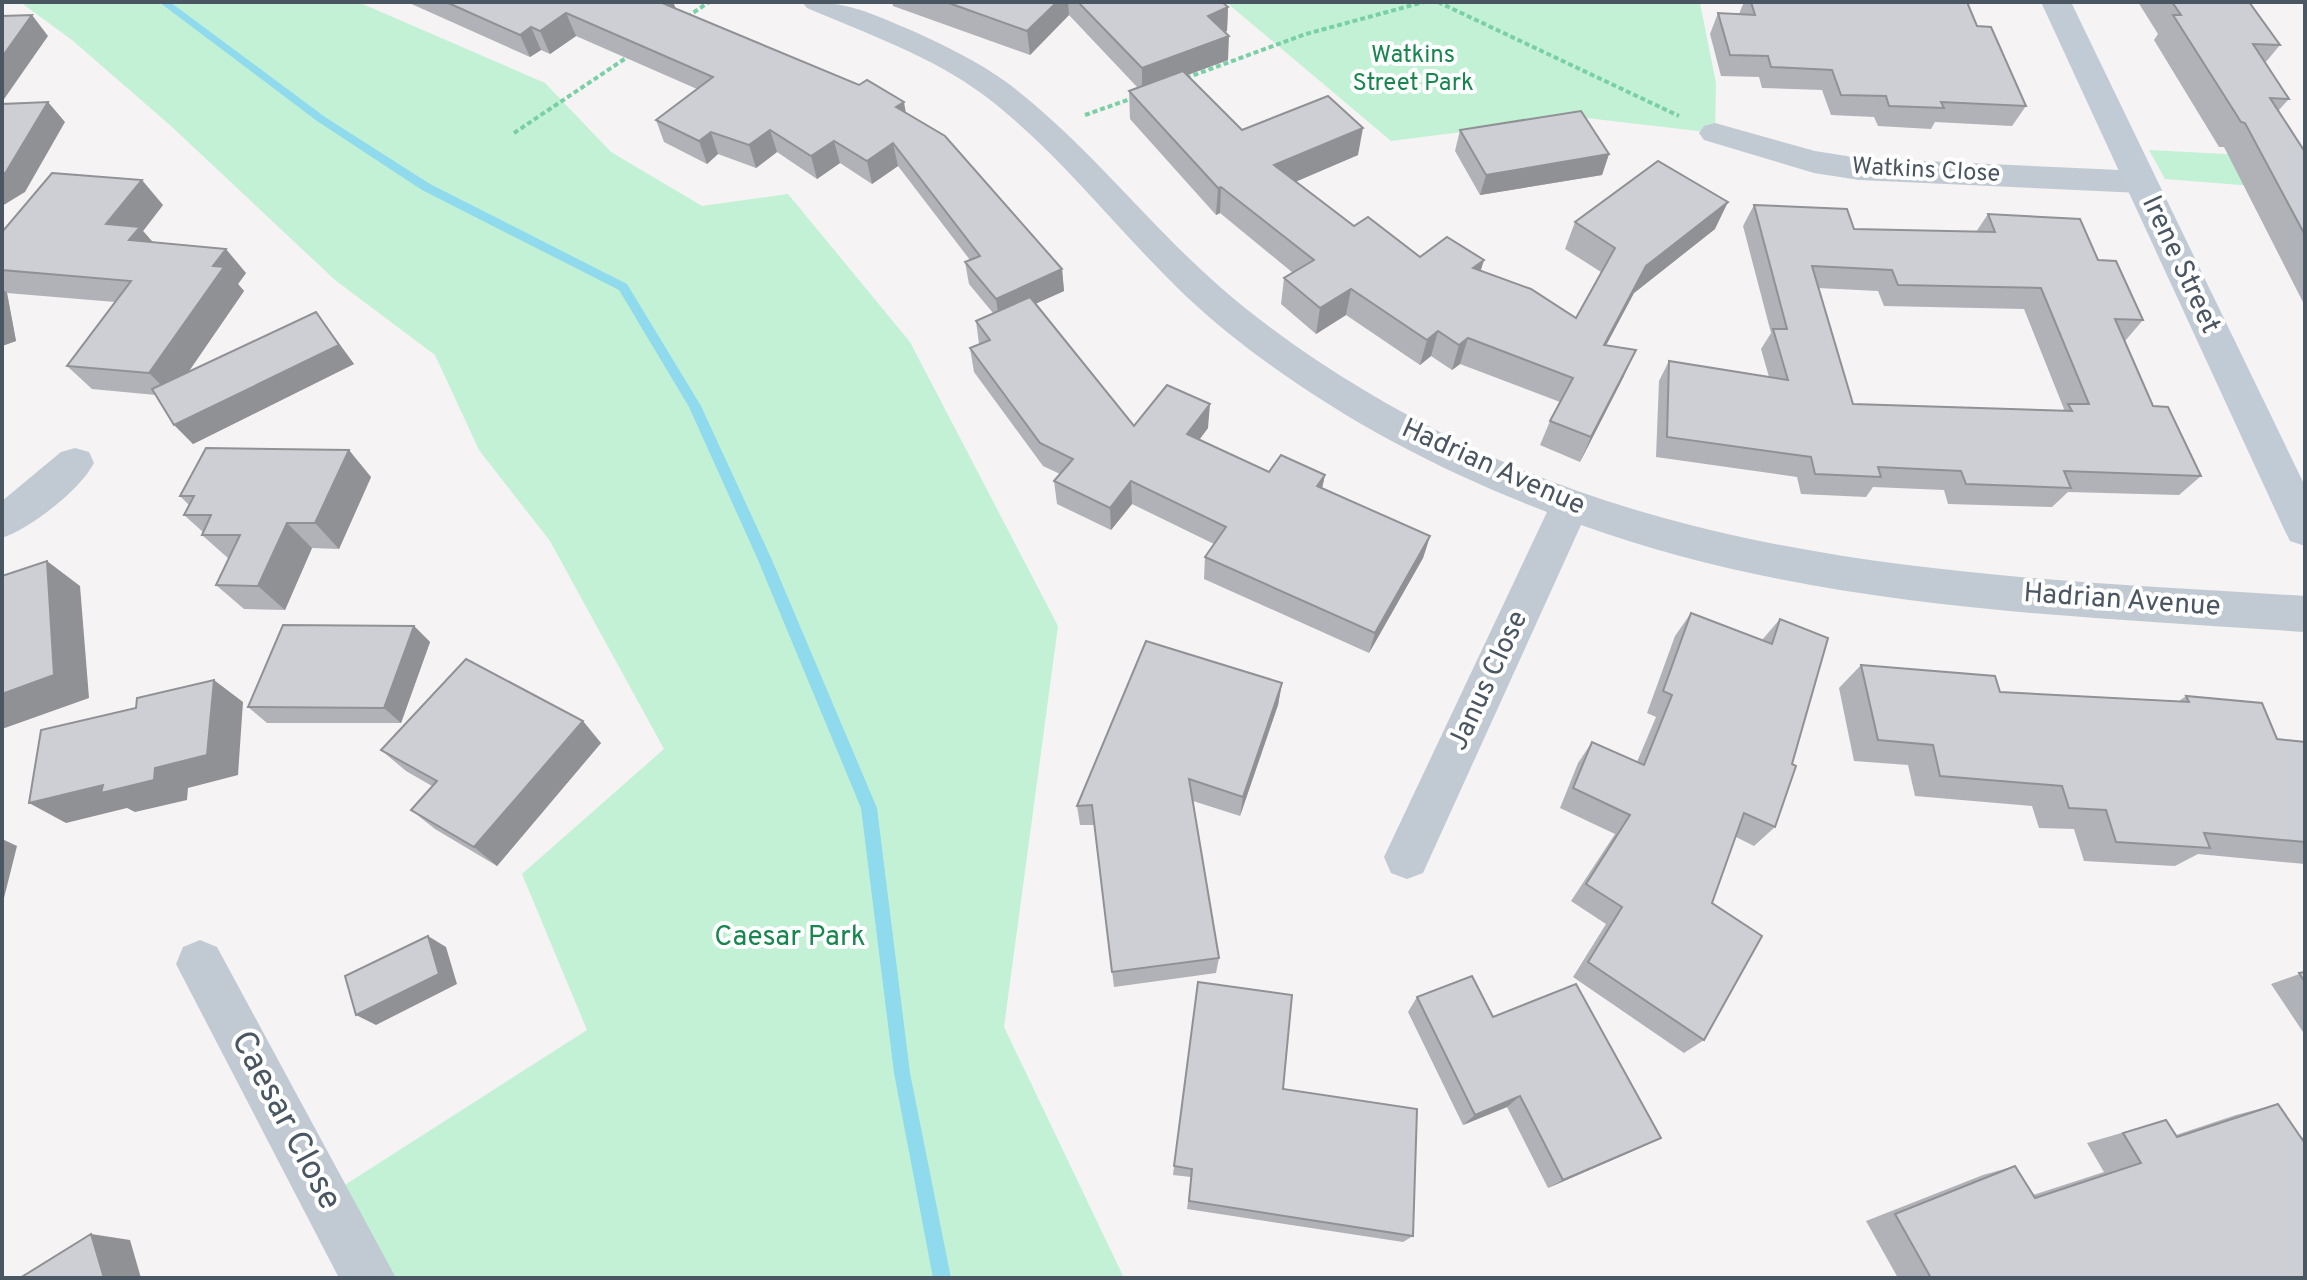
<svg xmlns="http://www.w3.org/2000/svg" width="2307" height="1280" font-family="Overpass,sans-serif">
  <rect width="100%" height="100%" fill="#f5f3f3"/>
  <g fill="#c3f1d5">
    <polygon points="20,2 358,2 545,83 611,152 702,206 788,194 910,342 1058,626 1004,1027 1124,1278 369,1278 326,1197 587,1030 522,874 664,749 550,541 479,450 435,355 335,280 171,126 72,40"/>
    <polygon points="1226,2 1789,2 1790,5 1700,3 1716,83 1715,133 1578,117 1391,141"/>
    <polygon points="2149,150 2305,158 2305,190 2165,179"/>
  </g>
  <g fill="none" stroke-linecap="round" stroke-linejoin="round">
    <polygon fill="#90daee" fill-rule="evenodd" points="159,2 170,2 325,117 430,184 627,284 701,406 772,560 877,808 910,1073 951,1278 933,1278 894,1073 861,808 758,560 689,407 619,290 422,190 317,121"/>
    <g stroke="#7ad0a6" stroke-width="4" stroke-dasharray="5 3" stroke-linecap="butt">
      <polyline points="1438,2 1679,116"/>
      <polyline points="687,17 709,2"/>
      <polyline points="1186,78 1306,34 1424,2"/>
      <polyline points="1085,115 1136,97"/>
      <polyline points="514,133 629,56"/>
    </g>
    <g fill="#c1cad2" fill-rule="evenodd">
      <path d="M802 2C848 2 865 11 906 28 942 44 978 61 1009 84 1090 146 1151 228 1227 293 1298 353 1378 402 1460 442 1726 571 2017 578 2305 596V632C2060 615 1815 609 1581 525L1423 873 1407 879 1391 873 1384 857 1547 512C1434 469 1326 411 1232 336 1141 265 1077 166 985 96 932 56 867 34 807 8Z"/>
      <polygon points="1715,123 1815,151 1859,158 2141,171 2153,174 2157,182 2153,190 2141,193 1859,180 1814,173 1704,140 1699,133 1704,126"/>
      <path d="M75 448 89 452 94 463C80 490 31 528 2 538V501L61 452Z"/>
      <polygon points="200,940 217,947 396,1278 339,1278 176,964 183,947"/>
    </g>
    <polygon fill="#c1cbd6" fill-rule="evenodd" points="2041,2 2071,2 2305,486 2305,546 2290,541 2284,529"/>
  </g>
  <g fill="#b0b2b7" fill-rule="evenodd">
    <polygon points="407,2 673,2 676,9 906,113 1062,269 1064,291 1035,304 1134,426 1208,428 1199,440 1269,472 1325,475 1322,488 1430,536 1423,558 1369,653 1204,579 1205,557 1214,544 1132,504 1111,530 1057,504 1054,481 1060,474 1043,466 974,372 970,348 979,344 976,321 993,313 969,284 965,262 970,260 898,166 872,184 840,163 817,179 777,152 756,168 718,154 707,164 664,142 656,120 697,89 576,36 550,54 541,50 530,57"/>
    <polygon points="892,2 1222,2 1228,7 1227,31 1225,32 1228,60 1187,75 1242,130 1358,155 1296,181 1354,226 1420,257 1484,260 1480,271 1576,318 1601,272 1565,249 1575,222 1715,229 1634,293 1606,345 1624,376 1580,462 1540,445 1550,421 1560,402 1460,364 1452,370 1431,356 1420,365 1346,315 1316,334 1281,304 1284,278 1293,273 1220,213 1216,215 1130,119 1129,91 1138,88 1069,15 1030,55 893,6"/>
    <polygon points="1744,2 1967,2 1977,26 2026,106 2012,126 1935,122 1931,129 1878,126 1874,117 1831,115 1822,90 1762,88 1759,77 1721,76 1710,34 1718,13 1739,14"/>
    <polygon points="2138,2 2249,2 2280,45 2265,63 2289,99 2278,111 2305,152 2305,306 2224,147 2219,147 2154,40 2158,34"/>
    <polygon points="1460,130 1609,154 1602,175 1480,195 1455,151"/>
    <polygon points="163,205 143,231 153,242 246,273 238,284 244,291 188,372 316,312 354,364 193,444 156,395 92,389 67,366 115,302 7,293 16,341 2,346 2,232"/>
    <path d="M1754 205 1854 229 1976 232 1988 214 2098 260 2143 320 2125 341 2153 406 2201 476 2179 495 2068 492 2052 507 1948 504 1944 490 1873 487 1866 497 1801 494 1797 477 1656 457 1659 381 1669 361 1769 377 1761 349 1771 333 1743 226ZM1818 288 1878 291 1884 306 2024 309 2064 409 2062 411 1853 404Z"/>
    <polygon points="371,477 339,549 312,548 285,610 244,609 216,585 229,559 202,535 203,532 184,515 189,505 180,496"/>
    <polygon points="1691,613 1762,640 1780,619 1792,764 1775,827 1754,846 1736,837 1712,903 1704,1040 1684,1053 1573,977 1606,924 1571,901 1615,834 1560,808 1578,763 1592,742 1637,762 1656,717 1647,713 1675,636"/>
    <polygon points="414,626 430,642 401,723 267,723 248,707"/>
    <polygon points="1861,665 2000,692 2179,701 2186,696 2277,739 2305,742 2305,864 2198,854 2175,866 2084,861 2074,829 2039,828 2032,806 1915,796 1908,765 1854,761 1839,688"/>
    <polygon points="1282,683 1278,705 1240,816 1193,801 1219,958 1216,973 1114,987 1094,825 1080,825 1077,806"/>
    <polygon points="601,743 497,866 435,829 411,810 432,786 406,771 381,750"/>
    <polygon points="2305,972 2305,1035 2271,984"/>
    <polygon points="1198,982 1283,1089 1413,1236 1403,1242 1187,1209 1191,1177 1173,1175"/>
    <polygon points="1417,997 1493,1017 1642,1147 1548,1188 1507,1107 1463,1125 1408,1012"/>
    <polygon points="2278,1104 2301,1138 2305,1137 2305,1278 1898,1278 1866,1221 1983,1175 2015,1166 2033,1195 2104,1172 2087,1143 2166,1120 2176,1135 2236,1115"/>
  </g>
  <g fill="#909195">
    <polygon points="657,2 673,2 678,14"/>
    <polygon points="1057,2 1068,2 1069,15 1030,55 1027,31"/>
    <polygon points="1228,7 1227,31 1207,40 1208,16"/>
    <polygon points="566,13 576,36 550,54 540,31"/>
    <polygon points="32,15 48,36 2,102 2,57"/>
    <polygon points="531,27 541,50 530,57 520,35"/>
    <polygon points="1229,36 1228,60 1142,92 1142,68"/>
    <polygon points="48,102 65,122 25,192 2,206 2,175"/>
    <polygon points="904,102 908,125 896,107"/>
    <polygon points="1363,128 1358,155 1272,192 1274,165"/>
    <polygon points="770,130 777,152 756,168 749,145"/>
    <polygon points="711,132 718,154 707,164 699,141"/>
    <polygon points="834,141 840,163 817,179 811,156"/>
    <polygon points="893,143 898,166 872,184 867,161"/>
    <polygon points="1609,154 1602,175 1480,195 1486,175"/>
    <polygon points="142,180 163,205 143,231 161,252 151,265 106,224"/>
    <polygon points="1221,187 1220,213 1216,215 1218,188"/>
    <polygon points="1728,202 1715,229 1634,293 1593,370 1604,345 1646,266"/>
    <polygon points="226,249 246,273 238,284 244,291 172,396 149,373 213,266"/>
    <polygon points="1484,260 1476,286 1473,268"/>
    <polygon points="1062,269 1064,291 999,320 996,299"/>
    <polygon points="2,288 7,293 16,341 2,346"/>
    <polygon points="1351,289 1346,315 1316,334 1320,308"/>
    <polygon points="316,312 354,364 193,444 174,425"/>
    <polygon points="1438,331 1431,356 1420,365 1427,340"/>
    <polygon points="1468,338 1460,364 1452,370 1459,345"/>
    <polygon points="1636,350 1624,376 1580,462 1591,437"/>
    <polygon points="1210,404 1208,428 1186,457 1187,434"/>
    <polygon points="349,450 371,477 339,549 315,523"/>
    <polygon points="1325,475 1320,497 1317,486"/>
    <polygon points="1131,481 1132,504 1111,530 1110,508"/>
    <polygon points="287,523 312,548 285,610 258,586"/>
    <polygon points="1430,536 1423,558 1369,653 1375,633"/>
    <polygon points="47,561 80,586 89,698 2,729 2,694"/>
    <polygon points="414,626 430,642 401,723 384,708"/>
    <polygon points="214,680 243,702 238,775 188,788 187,800 135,812 127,808 66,823 29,803 155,768"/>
    <polygon points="1282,683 1278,705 1240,816 1243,797"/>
    <polygon points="583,721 601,743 497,866 474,847"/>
    <polygon points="2,839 17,846 2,906"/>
    <polygon points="428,936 446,947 457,984 376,1025 356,1015"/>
    <polygon points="1520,1096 1507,1107 1463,1125 1475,1115"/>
    <polygon points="1661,1138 1642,1147 1548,1188 1563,1180"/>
    <polygon points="91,1234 130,1240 141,1278 104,1278"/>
  </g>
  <g fill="#cdcfd5" stroke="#909195" stroke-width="2" fill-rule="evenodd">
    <polygon points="446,2 660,2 859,85 867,80 904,102 896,107 945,136 1062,269 996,299 965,262 980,256 893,143 867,161 834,141 811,156 770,130 749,145 711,132 699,141 656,120 713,77 566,13 540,31 531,27 520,35"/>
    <polygon points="946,2 1057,2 1027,31"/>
    <polygon points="1078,2 1222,2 1228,7 1208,16 1229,36 1142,68"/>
    <polygon points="1751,2 1967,2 1977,26 1991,27 2026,106 1941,102 1944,108 1889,106 1886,96 1841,95 1832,70 1771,67 1768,56 1730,55 1718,13 1755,15"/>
    <polygon points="2172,2 2249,2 2280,45 2253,44 2289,99 2270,98 2305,152 2305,235 2245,123 2241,122 2173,15 2181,15"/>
    <polygon points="32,15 2,57 2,16"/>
    <polygon points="1183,71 1242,130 1328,96 1363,128 1274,165 1354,226 1368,217 1420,257 1447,237 1484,260 1473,268 1531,289 1576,318 1615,248 1575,222 1658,161 1728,202 1646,266 1604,345 1636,350 1591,437 1550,421 1573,378 1468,338 1459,345 1438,331 1427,340 1351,289 1320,308 1284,278 1314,260 1221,187 1218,188 1129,91"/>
    <polygon points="48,102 6,172 2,175 2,104"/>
    <polygon points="1581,111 1609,154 1486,175 1460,130"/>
    <polygon points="52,173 142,180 106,224 140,227 129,240 226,249 213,266 224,267 149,373 67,366 131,281 2,270 2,232"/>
    <path d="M1754 205 1847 209 1854 229 1995 232 1988 214 2080 219 2098 260 2116 261 2143 320 2115 319 2153 406 2168 407 2201 476 2064 471 2071 488 1966 484 1961 471 1878 467 1881 477 1815 474 1811 457 1667 437 1669 361 1788 380 1773 329H1787ZM1812 266 1892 270 1898 285 2041 288 2089 404H2068L2072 411 1853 404Z"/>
    <polygon points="1030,297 1134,426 1167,385 1210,404 1187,434 1269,472 1281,455 1325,475 1317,486 1430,536 1375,633 1205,557 1226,527 1131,481 1110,508 1054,481 1073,459 1040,443 970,348 990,340 976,321"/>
    <polygon points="316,312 339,345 174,425 152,389"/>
    <polygon points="206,448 349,450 315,523 287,523 258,586 216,585 240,535 202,535 211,515 184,515 194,496 180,496"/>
    <polygon points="47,561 54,675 2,694 2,576"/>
    <polygon points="1691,613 1772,644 1780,619 1828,638 1792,764 1796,766 1775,827 1744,813 1712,903 1762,936 1704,1040 1588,962 1622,907 1586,884 1630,815 1573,788 1592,742 1644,765 1672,695 1663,691"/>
    <polygon points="283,625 414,626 384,708 248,707"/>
    <polygon points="1146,641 1282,683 1243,797 1189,779 1219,958 1112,972 1092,805 1077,806"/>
    <polygon points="466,659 583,721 474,847 411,810 437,781 381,750"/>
    <polygon points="1861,665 1995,676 2000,692 2189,702 2186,696 2262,703 2277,739 2305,742 2305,842 2204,833 2210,848 2116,842 2106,810 2069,808 2062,786 1940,776 1933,745 1878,740"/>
    <polygon points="214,680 207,755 155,768 154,780 101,793 103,785 29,803 41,730 136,708 137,698"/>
    <polygon points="428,936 439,974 356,1015 345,976"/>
    <polygon points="2305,972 2305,982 2299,973"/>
    <polygon points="1472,976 1493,1017 1576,984 1661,1138 1563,1180 1520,1096 1475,1115 1417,997"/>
    <polygon points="1198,982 1292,995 1283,1089 1417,1109 1413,1236 1189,1201 1192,1169 1174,1166"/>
    <polygon points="2278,1104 2304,1142 2305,1142 2305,1278 1931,1278 1895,1214 2015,1166 2035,1198 2141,1163 2123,1133 2166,1120 2177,1137"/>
    <polygon points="91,1234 104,1278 20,1278"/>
  </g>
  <g text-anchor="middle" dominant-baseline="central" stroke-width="8" stroke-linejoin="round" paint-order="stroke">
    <g font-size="24" fill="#17864f" stroke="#fff">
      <text x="1413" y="56">Watkins<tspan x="1413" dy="28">Street Park</tspan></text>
    </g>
    <g font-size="24" fill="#4a5661" stroke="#fff">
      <text transform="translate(1926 171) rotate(3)">Watkins Close</text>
    </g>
    <g font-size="28" fill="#4a5661" stroke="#fff">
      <text transform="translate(2180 265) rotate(65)">Irene Street</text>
      <text transform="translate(1493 468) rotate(24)">Hadrian Avenue</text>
      <text transform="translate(2122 601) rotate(4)">Hadrian Avenue</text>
      <text transform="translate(1489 681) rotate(-65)">Janus Close</text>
    </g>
    <g font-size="28" fill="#17864f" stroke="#fff">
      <text x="790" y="938">Caesar Park</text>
    </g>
    <g font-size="34" fill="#4a5661" stroke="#fff">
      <text transform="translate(285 1121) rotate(62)">Caesar Close</text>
    </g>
  </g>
  <rect width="2307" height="1280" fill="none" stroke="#4a5661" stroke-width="8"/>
</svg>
